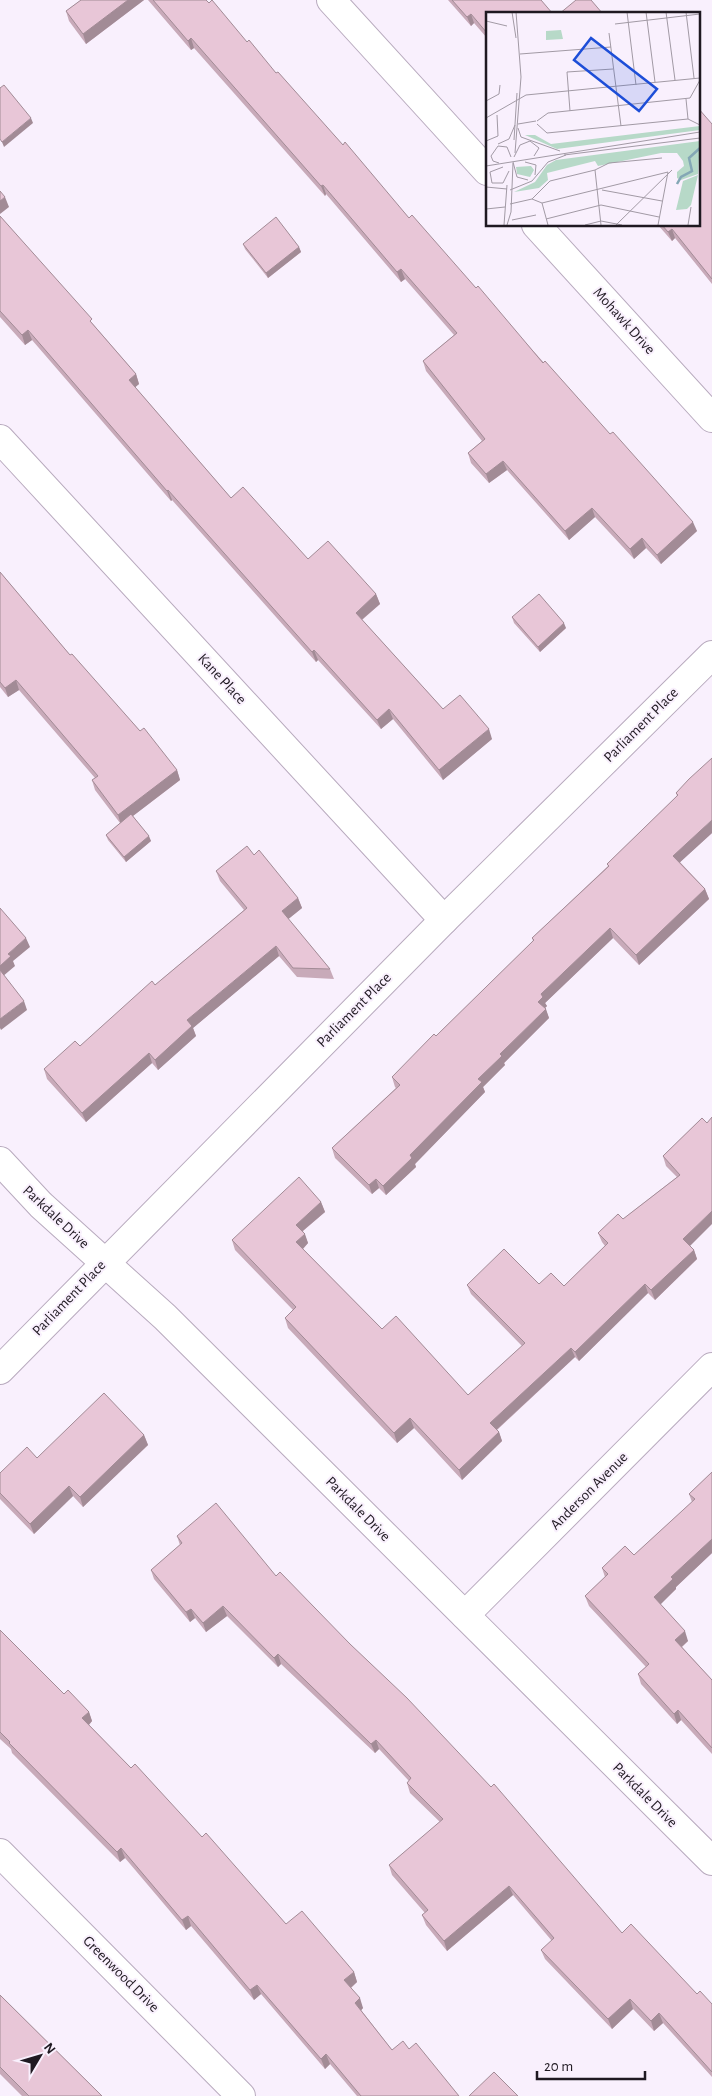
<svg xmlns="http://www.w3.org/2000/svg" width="712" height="2096" font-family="'Alegreya Sans',sans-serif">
  <rect width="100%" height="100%" fill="#f9f0fd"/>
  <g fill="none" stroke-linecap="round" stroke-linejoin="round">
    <g stroke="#b8aabe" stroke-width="30">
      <g id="street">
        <polyline points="331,0 487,171"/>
        <polyline points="536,225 712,418"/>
        <polyline points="0,439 444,920"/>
        <polyline points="0,1161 41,1205 165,1317 712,1861"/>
        <polyline points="0,1370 444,920 712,655"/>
        <polyline points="465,1615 712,1367"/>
        <polyline points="0,1853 241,2096"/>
      </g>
    </g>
    <use href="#street" stroke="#fff" stroke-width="28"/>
  </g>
  <g fill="#c8aab9">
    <polygon points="81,0 144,0 86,44 69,21 66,11"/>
    <polygon points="148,0 206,0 276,73 409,218 476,288 697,531 661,564 646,548 634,559 595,517 569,540 507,470 489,483 471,463 468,453 482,441 426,371 423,361 454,335 405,279 401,282 326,194 325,196 194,48 191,50"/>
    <polygon points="448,0 541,0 487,14 487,38 474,23 471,26"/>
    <polygon points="712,124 712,284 675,238 672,241 658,225 698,225"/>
    <polygon points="0,216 136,374 139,384 135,387 231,498 308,559 376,594 380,604 362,620 443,709 492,739 443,780 393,719 381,729 318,660 316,662 172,500 171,501 32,340 25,345 0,317"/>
    <polygon points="243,244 299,247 301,252 268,278 245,249"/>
    <polygon points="0,572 70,655 140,731 177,770 180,780 133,816 151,841 126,862 108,840 106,835 120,823 95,790 92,780 95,778 19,690 8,697 0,687"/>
    <polygon points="512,617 566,628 540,652 514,623"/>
    <polygon points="676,793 712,833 680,862 705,889 709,899 639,965 613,938 545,1003 547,1006 545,1008 549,1018 504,1063 505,1065 483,1087 485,1092 415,1164 416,1167 386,1195 379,1188 372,1194 335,1158 332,1148 396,1088 395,1087 392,1077 436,1036 533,941 532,938 608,866 607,864 677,796"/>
    <polygon points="254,855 298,898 302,908 288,919 330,969 334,979 297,977 279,956 193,1028 196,1036 158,1070 152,1063 86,1122 47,1079 44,1069 80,1046 155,985 244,910 220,881 216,871"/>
    <polygon points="702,1118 690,1246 694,1250 697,1259 655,1300 648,1293 579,1361 575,1357 497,1430 499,1432 502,1441 462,1480 414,1428 397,1443 288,1328 285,1318 293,1310 235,1250 232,1240 321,1202 325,1212 303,1231 308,1243 303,1249 382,1329 468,1395 522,1346 471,1294 467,1285 539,1284 564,1286 605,1246 602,1242 598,1233 623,1219 677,1177 666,1166 663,1156"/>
    <polygon points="144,1435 148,1445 83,1507 73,1496 34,1534 0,1499 0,1473 37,1458"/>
    <polygon points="712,1472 712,1553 676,1587 676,1589 660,1604 688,1641 682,1647 712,1680 712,1754 681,1720 677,1724 641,1684 638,1674 646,1667 589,1606 585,1596 605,1577 602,1568 634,1555 692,1502 689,1494"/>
    <polygon points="177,1536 276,1576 622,1933 697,1994 712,2004 712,2077 663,2023 654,2031 633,2009 612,2029 545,1959 541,1950 552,1941 513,1895 447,1951 426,1925 422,1915 425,1913 392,1875 389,1865 440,1822 410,1793 407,1783 409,1781 379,1749 375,1753 281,1664 278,1667 227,1616 206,1632 195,1618 190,1622 154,1579 151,1570 180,1545"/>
    <polygon points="0,1630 64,1694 89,1712 92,1721 89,1725 131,1768 202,1837 286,1924 354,1972 357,1982 351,1988 363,2008 361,2010 392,2050 409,2049 459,2096 357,2096 330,2064 325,2069 261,1994 254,2000 191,1926 186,1930 125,1858 120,1862 12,1753 11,1749 0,1739"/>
    <polygon points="0,1995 102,2096 22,2096 0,2074"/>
  </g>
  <g fill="#a28b96">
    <polygon points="128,0 144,0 86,44 83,34"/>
    <polygon points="471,14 474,23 471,26 467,17"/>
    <polygon points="191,38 194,48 191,50 188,41"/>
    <polygon points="31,118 33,123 4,147 2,142"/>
    <polygon points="323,185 326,194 325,196 321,186"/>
    <polygon points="5,197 9,207 0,214 0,201"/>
    <polygon points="672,229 675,238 672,241 668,232"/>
    <polygon points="299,247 301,252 268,278 266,273"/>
    <polygon points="401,269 405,279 401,282 397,272"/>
    <polygon points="28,330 32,340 25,345 22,335"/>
    <polygon points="136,374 139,384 132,390 129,380"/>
    <polygon points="503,461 507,470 489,483 486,474"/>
    <polygon points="168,490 172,500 171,501 167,491"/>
    <polygon points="592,508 595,517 569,540 565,531"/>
    <polygon points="693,522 697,531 661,564 657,555"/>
    <polygon points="642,538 646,548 634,559 630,549"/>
    <polygon points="376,594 380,604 359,622 356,613"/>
    <polygon points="564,623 566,628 540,652 538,647"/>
    <polygon points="314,650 318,660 316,662 312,652"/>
    <polygon points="16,680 19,690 8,697 5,688"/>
    <polygon points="389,709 393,719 381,729 377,720"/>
    <polygon points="489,729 492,739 443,780 439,770"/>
    <polygon points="177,770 180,780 121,825 118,815"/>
    <polygon points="712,820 712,833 677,865 673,856"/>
    <polygon points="149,836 151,841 126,862 124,857"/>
    <polygon points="705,889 709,899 639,965 636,955"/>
    <polygon points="298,898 302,908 286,921 282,911"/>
    <polygon points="610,928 613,938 545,1003 547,1006 542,1011 538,1002 541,994"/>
    <polygon points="26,938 30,947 13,961 15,966 2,977 0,973 0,966 8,954"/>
    <polygon points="276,946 279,956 193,1028 196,1036 158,1070 155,1060 187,1020"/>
    <polygon points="24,1001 27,1010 1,1030 0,1028 0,1019"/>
    <polygon points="546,1009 549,1018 504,1063 505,1065 483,1087 485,1092 415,1164 416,1167 386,1195 383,1186 500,1054"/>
    <polygon points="149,1053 152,1063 86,1122 82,1113"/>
    <polygon points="376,1179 379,1188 372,1194 369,1185"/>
    <polygon points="321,1202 325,1212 299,1234 296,1225"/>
    <polygon points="712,1211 712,1224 687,1249 683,1239"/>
    <polygon points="305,1234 308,1243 300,1252 296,1242"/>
    <polygon points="694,1250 697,1259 655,1300 651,1290"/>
    <polygon points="645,1284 648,1293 579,1361 575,1352"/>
    <polygon points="571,1348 575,1357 494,1432 490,1423"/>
    <polygon points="410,1418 414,1428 397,1443 394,1433"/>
    <polygon points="499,1432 502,1441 462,1480 459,1470"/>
    <polygon points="144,1435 148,1445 83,1507 80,1497"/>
    <polygon points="69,1486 73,1496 34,1534 30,1524"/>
    <polygon points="712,1539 712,1553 676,1587 676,1589 658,1607 654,1597 671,1577"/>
    <polygon points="223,1606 227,1616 206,1632 203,1623"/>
    <polygon points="191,1609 195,1618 190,1622 186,1612"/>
    <polygon points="685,1631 688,1641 679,1649 675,1640"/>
    <polygon points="278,1654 281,1664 278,1667 274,1658"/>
    <polygon points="678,1710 681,1720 677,1724 674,1714"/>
    <polygon points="89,1712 92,1721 86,1728 82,1718"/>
    <polygon points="376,1740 379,1749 375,1753 371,1744"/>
    <polygon points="121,1848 125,1858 120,1862 117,1852"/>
    <polygon points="509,1886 513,1895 447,1951 444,1941"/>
    <polygon points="188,1916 191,1926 186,1930 182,1920"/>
    <polygon points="354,1972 357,1982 348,1990 344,1980"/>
    <polygon points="257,1985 261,1994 254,2000 250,1990"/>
    <polygon points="360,1998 363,2008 359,2013 355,2003"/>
    <polygon points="630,1999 633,2009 612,2029 608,2019"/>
    <polygon points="659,2013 663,2023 654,2031 651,2021"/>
    <polygon points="326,2054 330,2064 325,2069 321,2059"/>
  </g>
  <g fill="#e8c6d7" stroke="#a28b96">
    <polygon points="81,0 128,0 83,34 66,11"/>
    <polygon points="153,0 206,0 209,3 212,0 247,42 249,40 276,73 278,72 343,145 345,142 409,218 412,215 476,288 478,286 543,363 545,361 610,434 613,432 693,522 657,555 642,538 630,549 592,508 565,531 503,461 486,474 468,453 485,439 423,361 457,333 401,269 397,272 323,185 321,186 191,38 188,41"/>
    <polygon points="452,0 541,0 553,14 487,14 487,33 471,14 467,17"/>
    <polygon points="576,0 591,0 603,14 559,14"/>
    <polygon points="4,85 31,118 2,142 0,139 0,88"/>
    <polygon points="698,108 712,124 712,279 672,229 668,232 662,225 698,225"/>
    <polygon points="0,191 5,197 0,201"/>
    <polygon points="0,216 92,319 90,321 136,374 129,380 231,498 243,487 308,559 328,541 376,594 356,613 443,709 460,695 489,729 439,770 389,709 377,720 314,650 312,652 168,490 167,491 28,330 22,335 0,311"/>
    <polygon points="276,217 299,247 266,273 243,244"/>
    <polygon points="0,572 70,655 72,654 140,731 144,728 177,770 118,815 92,780 98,776 16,680 5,688 0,682"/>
    <polygon points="539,594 564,623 538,647 512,617"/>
    <polygon points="712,758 712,820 673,856 705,889 636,955 610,928 541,994 543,997 538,1002 546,1009 500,1054 502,1056 478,1079 482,1082 410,1155 412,1158 383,1186 376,1179 369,1185 332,1148 400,1085 392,1077 434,1034 436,1036 534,940 532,938 609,866 607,864 678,795 676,793 689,779"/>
    <polygon points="131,814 149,836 124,857 106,835"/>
    <polygon points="247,846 254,855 259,850 298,898 282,911 330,969 293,968 276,946 187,1020 192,1026 155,1060 149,1053 82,1113 44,1069 75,1041 80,1046 152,981 155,985 247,908 216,871"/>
    <polygon points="0,908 26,938 8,954 11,956 0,966"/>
    <polygon points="0,970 24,1001 0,1019"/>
    <polygon points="712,1117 712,1211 683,1239 694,1250 651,1290 645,1284 575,1352 571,1348 490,1423 499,1432 459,1470 410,1418 394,1433 285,1318 296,1307 232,1240 299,1177 321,1202 296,1225 305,1234 296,1242 382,1329 396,1316 468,1395 525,1343 467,1285 504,1249 539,1284 551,1273 564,1286 608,1243 598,1233 618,1214 623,1219 680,1175 663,1156 702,1118 707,1123"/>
    <polygon points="104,1393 144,1435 80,1497 69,1486 30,1524 0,1493 0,1473 27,1447 37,1458"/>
    <polygon points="712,1472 712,1539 671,1577 673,1579 654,1597 685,1631 675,1640 712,1680 712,1748 678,1710 674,1714 638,1674 649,1664 585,1596 608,1574 602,1568 625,1546 634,1555 695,1499 689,1494"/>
    <polygon points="216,1503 276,1576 280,1572 350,1644 407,1698 491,1787 494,1784 622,1933 631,1924 697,1994 700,1991 712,2004 712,2072 659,2013 651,2021 630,1999 608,2019 541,1950 554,1938 509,1886 444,1941 422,1915 428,1910 389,1865 443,1819 407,1783 411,1778 376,1740 371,1744 278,1654 274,1658 223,1606 203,1623 191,1609 186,1612 151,1570 182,1543 177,1536"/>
    <polygon points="0,1630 64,1694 68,1690 89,1712 82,1718 131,1768 135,1764 202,1837 206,1833 286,1924 302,1911 354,1972 344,1980 360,1998 355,2003 392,2050 403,2041 409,2049 416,2043 459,2096 361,2096 326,2054 321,2059 257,1985 250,1990 188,1916 182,1920 121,1848 117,1852 9,1743 10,1742 0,1732"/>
    <polygon points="0,1995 102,2096 29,2096 0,2067"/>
    <polygon points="494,2072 518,2096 469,2096"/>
  </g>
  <g text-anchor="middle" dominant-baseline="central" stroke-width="4" stroke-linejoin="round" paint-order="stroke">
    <g font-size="15" fill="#1f1921" stroke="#f9f0fd">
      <text transform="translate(624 321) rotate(48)">Mohawk Drive</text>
      <text transform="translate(222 679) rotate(47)">Kane Place</text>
      <text transform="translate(641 725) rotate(-45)">Parliament Place</text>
      <text transform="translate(354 1010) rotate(-45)">Parliament Place</text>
      <text transform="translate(56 1217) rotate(43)">Parkdale Drive</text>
      <text transform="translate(69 1298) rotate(-46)">Parliament Place</text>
      <text transform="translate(589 1491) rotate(-45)">Anderson Avenue</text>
      <text transform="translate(358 1509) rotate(45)">Parkdale Drive</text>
      <text transform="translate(645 1795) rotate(45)">Parkdale Drive</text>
      <text transform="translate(121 1974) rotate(45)">Greenwood Drive</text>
    </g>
  </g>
  <g transform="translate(486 12)">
    <rect width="214" height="214" fill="#f9f0fd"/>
    <path d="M75 18 77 27 60 28V19ZM212 163 205 193 201 197 190 198 197 169Z" fill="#b7d9c8"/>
    <path d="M214 114V118L71 137 39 123H49L65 132ZM214 129 212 162 195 168 191 166V160L198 154 197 149 191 141H175L112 154 109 149 61 161 62 168 53 176 28 180 49 170 61 153 70 148ZM45 154 48 158 44 165 31 162 30 155Z" fill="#b7d9c8"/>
    <path fill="none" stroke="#84a7b5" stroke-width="2.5" d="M191 172 195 165 206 159 203 146 214 136"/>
    <path fill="none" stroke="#a29aa5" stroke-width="1" d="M26 0 30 26M141 0 150 73M160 0 169 70M180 0 189 68M200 0 208 66M0 9 21 14M129 12 214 2M123 21 135 114M34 42 125 35M200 87 202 107M0 89 13 82 14 73M84 99 81 60 127 57M0 106 40 83 214 66M51 109 62 101 204 86 214 68M32 112 50 109M51 112 61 121 202 107 214 113M32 116 35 125 74 139M28 128 31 81M0 129 12 124 11 103M12 132 23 127 29 113M29 141 35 65 30 0M78 143 214 126M28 145 34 133 44 129 53 136 48 144M27 150 31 165 42 168M39 150 50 153 49 163M13 151 7 149 5 144 12 134 21 135 25 145M0 154 214 120M17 155 4 160 6 171H17L23 159M109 158 115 213M0 175 21 177M24 178 46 169 62 150 80 143M116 178 176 189M46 187 64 169 109 158 123 151 176 146M56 191 182 160 172 213M56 191 62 213M24 192 46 187 56 191M0 197 19 195M60 207 115 193 173 205M26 208 50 203M18 213 21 173M21 213 25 200 27 151M99 213 115 209 136 213M130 213 186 158M202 213 205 195"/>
    <path fill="#1d4ed8" fill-opacity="0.15" stroke="#1d4ed8" stroke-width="2.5" d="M105 26 171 77 153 99 88 48Z"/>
    <rect width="214" height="214" fill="none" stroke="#1f1921" stroke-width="2.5"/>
  </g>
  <g transform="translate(40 2056) rotate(52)" stroke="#f9f0fd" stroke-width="4" paint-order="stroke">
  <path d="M0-4L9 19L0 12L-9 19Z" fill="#1f1921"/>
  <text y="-8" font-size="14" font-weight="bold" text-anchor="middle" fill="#1f1921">N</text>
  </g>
  <path d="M537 2071v8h108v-8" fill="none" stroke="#1f1921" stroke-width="2.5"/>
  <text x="544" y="2071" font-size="15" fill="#1f1921" stroke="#f9f0fd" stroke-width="4" paint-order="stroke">20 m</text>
</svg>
